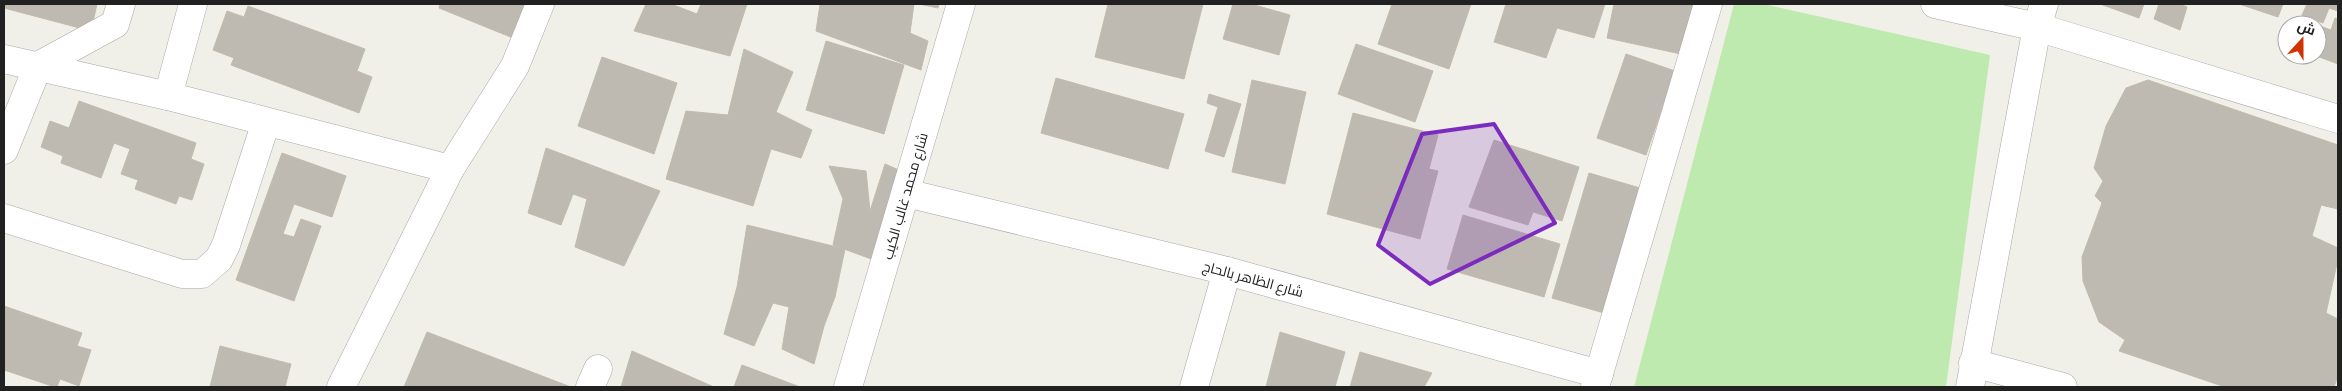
<svg xmlns="http://www.w3.org/2000/svg" width="2342" height="391" font-family="'Archivo Narrow',Cairo,sans-serif">
  <rect width="100%" height="100%" fill="#f1f0e8"/>
  <polygon fill="#bfeaaf" points="1734,4 1763,4 1990,55 1946,387 1634,387"/>
  <g fill="#bebab1" stroke="#c3bbaa">
    <polygon points="4,4 97,4 91,31 4,8"/>
    <polygon points="440,4 526,4 513,38 439,8"/>
    <polygon points="646,4 671,4 697,14 701,4 747,4 730,56 634,31"/>
    <polygon points="820,4 914,4 910,33 928,41 921,70 816,31"/>
    <polygon points="919,4 939,4 938,8"/>
    <polygon points="1108,4 1203,4 1184,79 1095,57"/>
    <polygon points="1233,4 1251,4 1290,15 1279,55 1223,39"/>
    <polygon points="1392,4 1471,4 1449,69 1378,44"/>
    <polygon points="1506,4 1605,4 1594,38 1557,28 1546,58 1494,42"/>
    <polygon points="1614,4 1701,4 1690,56 1607,38"/>
    <polygon points="2100,4 2144,4 2139,18"/>
    <polygon points="2159,4 2180,4 2187,7 2180,30 2154,19"/>
    <polygon points="2239,4 2283,4 2278,17"/>
    <polygon points="2307,4 2338,4 2338,11 2329,8 2323,23 2302,15"/>
    <polygon points="248,6 365,49 357,71 372,77 359,113 231,65 234,58 213,50 227,11 244,17"/>
    <polygon points="2335,18 2338,19 2338,64 2314,55 2317,55 2317,25 2298,25 2300,19 2331,30"/>
    <polygon points="826,41 904,65 884,134 806,110"/>
    <polygon points="1356,44 1433,71 1415,122 1338,94"/>
    <polygon points="744,49 793,72 776,112 812,130 801,158 771,149 753,206 666,179 686,111 728,115"/>
    <polygon points="1626,54 1675,71 1646,155 1597,138"/>
    <polygon points="602,57 677,83 654,154 578,126"/>
    <polygon points="1056,78 1184,114 1168,169 1041,133"/>
    <polygon points="1252,80 1306,92 1285,184 1232,172"/>
    <polygon points="2148,80 2338,145 2338,209 2321,205 2312,236 2338,248 2338,259 2326,313 2338,319 2338,376 2334,387 2225,387 2119,351 2125,340 2099,322 2083,281 2082,257 2102,203 2095,196 2103,181 2094,168 2106,126 2126,88"/>
    <polygon points="1209,94 1241,104 1224,157 1205,151 1218,107 1207,103"/>
    <polygon points="79,101 196,143 191,159 204,164 192,200 179,196 176,204 135,189 138,180 121,174 130,149 114,143 101,178 61,163 63,156 41,147 50,121 69,128"/>
    <polygon points="1353,113 1438,135 1429,169 1438,171 1420,239 1327,214"/>
    <polygon points="1494,140 1579,167 1562,221 1533,212 1528,225 1469,207"/>
    <polygon points="546,148 660,191 624,266 575,247 587,199 573,194 561,225 528,213"/>
    <polygon points="282,153 346,176 332,217 294,204 283,234 294,237 301,219 321,226 294,301 236,280"/>
    <polygon points="885,164 901,171 874,260 833,245 843,199 829,166 866,171 870,211"/>
    <polygon points="1589,173 1647,190 1611,315 1552,298"/>
    <polygon points="1463,215 1560,244 1544,297 1447,269"/>
    <polygon points="747,225 845,249 835,297 824,326 814,364 782,349 789,307 773,303 754,346 724,334 737,287"/>
    <polygon points="4,306 82,333 77,346 91,350 79,386 60,379 57,387 55,387 4,370"/>
    <polygon points="427,332 571,387 404,387"/>
    <polygon points="1280,332 1345,352 1335,387 1266,387"/>
    <polygon points="220,346 291,364 285,387 210,387"/>
    <polygon points="632,351 714,387 621,387"/>
    <polygon points="1360,352 1432,373 1424,387 1350,387"/>
    <polygon points="742,365 800,387 734,387"/>
  </g>
  <g fill="none" stroke-linecap="round" stroke-linejoin="round">
    <g stroke="#a8a8a8" stroke-width="29">
      <g id="minor">
        <polyline points="4,59 168,96 450,169"/>
        <polyline points="168,96 193,4"/>
        <polyline points="4,150 38,66 115,24 121,4"/>
        <polyline points="906,193 1227,271 1599,374"/>
        <polyline points="4,218 182,274 202,274 219,259 226,245 266,122"/>
        <polyline points="1973,363 2063,387"/>
        <polyline points="590,387 598,369"/>
        <polyline points="848,387 961,4"/>
        <polyline points="1194,387 1227,271"/>
        <polyline points="1595,387 1708,4"/>
        <polyline points="1970,387 2037,27 2044,4"/>
      </g>
    </g>
    <g stroke="#a8a8a8" stroke-width="29">
      <g id="tertiary">
        <polyline points="1935,4 2037,27 2338,119"/>
        <polyline points="341,387 450,169 515,66 540,4"/>
      </g>
    </g>
    <use href="#minor" stroke="#fff" stroke-width="28"/>
    <use href="#tertiary" stroke="#fff" stroke-width="28"/>
  </g>
  <path fill="#7b2cbf" fill-opacity="0.2" stroke="#7b2cbf" stroke-width="4" stroke-linejoin="round" d="M1494 124 1555 223 1430 284 1378 245 1422 134Z"/>
  <g text-anchor="middle" dominant-baseline="central" stroke-width="5" stroke-linejoin="round" paint-order="stroke">
    <g font-size="14" fill="#212121" stroke="#fff">
      <text transform="translate(905 196) rotate(-74)">شارع محمد غالب الكيب</text>
      <text transform="translate(1253 279) rotate(15)">شارع الظاهر بالحاج</text>
    </g>
  </g>
  <rect width="2342" height="391" fill="none" stroke="#212121" stroke-width="10"/>
  <g transform="translate(2302 40) rotate(21)"><circle r="24" fill="#ffffff" stroke="#a6a6a6"/>
  <path d="M0-4L9 19L0 12L-9 19Z" fill="#d03202"/>
  <text y="-8" font-size="14" font-weight="bold" text-anchor="middle" fill="#212121">ش</text>
  </g>
</svg>
